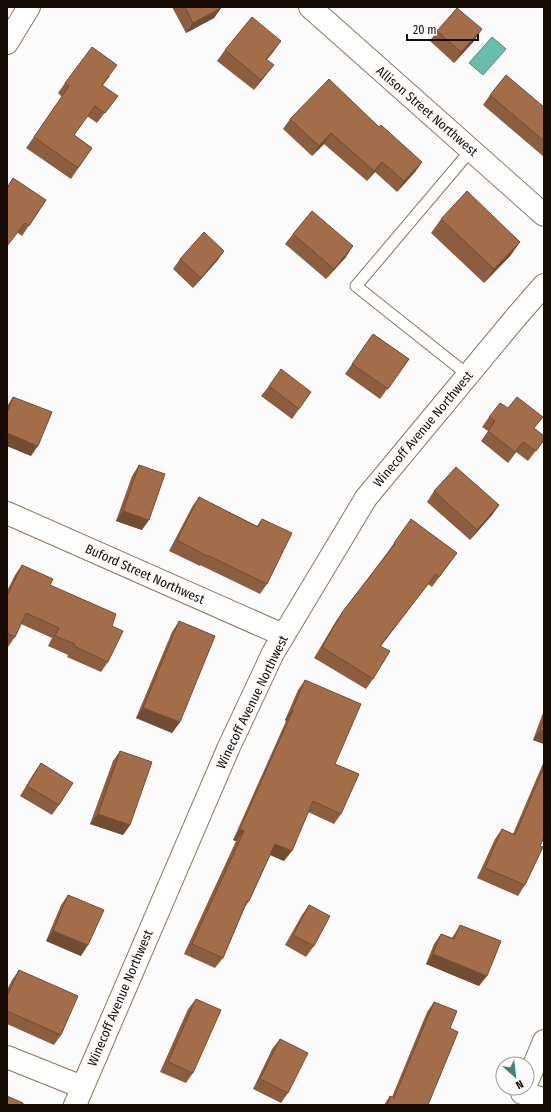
<svg xmlns="http://www.w3.org/2000/svg" width="551" height="1112" font-family="'Fira Sans Condensed',sans-serif">
  <rect width="100%" height="100%" fill="#fbfbfb"/>
  <polygon fill="#6abcab" stroke="#51887a" points="492,37 506,49 483,75 469,63"/>
  <g fill="none" stroke-linecap="round" stroke-linejoin="round">
    <g stroke="#92725e" stroke-width="13">
      <polyline id="service" points="468,375 356,286 471,150"/>
    </g>
    <g stroke="#92725e" stroke-width="24">
      <g id="minor">
        <polyline points="310,7 544,215"/>
        <polyline points="7,43 29,7"/>
        <polyline points="7,513 283,635"/>
        <polyline points="7,1057 82,1087"/>
        <polyline points="527,1082 544,1041"/>
        <polyline points="522,1093 544,1099"/>
      </g>
    </g>
    <g stroke="#92725e" stroke-width="24">
      <polyline id="tertiary" points="75,1105 228,749 273,653 366,498 517,316 544,285"/>
    </g>
    <use href="#service" stroke="#fff" stroke-width="11"/>
    <use href="#minor" stroke="#fff" stroke-width="22"/>
    <use href="#tertiary" stroke="#fff" stroke-width="22"/>
  </g>
  <g fill="#8c5e3f">
    <polygon points="172,7 221,7 221,8 214,18 186,33"/>
    <polygon points="437,31 475,40 454,63 430,41"/>
    <polygon points="225,50 274,51 267,59 266,75 254,90 217,61"/>
    <polygon points="110,76 103,85 110,106 97,123 87,116 74,135 92,148 71,179 26,148 62,97 58,93 65,83"/>
    <polygon points="490,95 544,107 544,157 483,105"/>
    <polygon points="290,119 379,127 422,162 415,172 397,192 375,172 367,181 324,144 312,156 283,129"/>
    <polygon points="7,187 46,200 22,236 18,233"/>
    <polygon points="441,219 520,242 510,256 484,283 431,233"/>
    <polygon points="293,234 346,257 326,279 285,244"/>
    <polygon points="224,251 217,261 193,288 173,269 180,259"/>
    <polygon points="373,334 409,359 380,399 345,374"/>
    <polygon points="269,386 304,402 292,419 261,396"/>
    <polygon points="13,397 31,456 7,446 7,406"/>
    <polygon points="489,417 535,429 544,440 528,461 516,452 508,463 481,441 488,431 482,427"/>
    <polygon points="139,465 142,530 116,521 132,476"/>
    <polygon points="434,491 499,505 492,515 470,540 427,502"/>
    <polygon points="199,497 257,526 262,519 267,584 260,594 200,565 200,566 169,551 192,507"/>
    <polygon points="394,543 457,553 432,587 428,584 381,646 373,679 366,689 314,658 336,621 387,553"/>
    <polygon points="22,565 50,585 112,626 108,662 101,672 67,657 68,655 48,646 52,638 21,624 15,637 8,647 7,647 7,591 15,575"/>
    <polygon points="179,621 180,722 172,733 136,718 172,632"/>
    <polygon points="305,680 335,764 341,814 334,824 308,812 284,861 270,855 249,901 245,907 223,958 215,968 184,954 236,841 233,840 286,721 285,720 298,690"/>
    <polygon points="544,710 544,744 533,740"/>
    <polygon points="120,751 130,825 123,835 90,824 113,761"/>
    <polygon points="544,761 544,837 525,885 518,896 477,878 495,839 502,829 513,834"/>
    <polygon points="41,763 59,805 52,815 20,796 34,773"/>
    <polygon points="68,895 81,956 46,941 61,905"/>
    <polygon points="309,905 314,946 306,957 285,945 302,915"/>
    <polygon points="460,925 479,986 426,964 434,944 441,934 452,938"/>
    <polygon points="19,970 61,1035 54,1045 7,1024 7,990 12,980"/>
    <polygon points="196,999 193,1073 186,1083 160,1072 188,1009"/>
    <polygon points="434,1002 450,1028 428,1105 384,1105 390,1096 392,1097 427,1012"/>
    <polygon points="280,1039 288,1093 281,1103 253,1089 272,1049"/>
  </g>
  <g fill="#724c33">
    <polygon points="221,8 214,18 186,33 193,23"/>
    <polygon points="482,29 475,40 454,63 461,52"/>
    <polygon points="281,41 274,51 259,69 266,59"/>
    <polygon points="274,65 254,90 261,80"/>
    <polygon points="331,133 324,144 312,156 319,146"/>
    <polygon points="382,162 375,172 367,181 374,171"/>
    <polygon points="422,162 415,172 397,192 404,181"/>
    <polygon points="520,242 510,256 484,283 494,269"/>
    <polygon points="353,246 346,257 326,279 334,269"/>
    <polygon points="224,251 217,261 193,288 201,278"/>
    <polygon points="7,433 38,446 31,456 7,446"/>
    <polygon points="523,442 516,452 508,463 515,452"/>
    <polygon points="499,505 492,515 470,540 477,530"/>
    <polygon points="123,511 149,520 142,530 116,521"/>
    <polygon points="436,574 428,584 373,656 380,646"/>
    <polygon points="143,708 180,722 172,733 136,718"/>
    <polygon points="292,710 293,710 286,721 285,720"/>
    <polygon points="540,730 544,731 544,744 533,740"/>
    <polygon points="98,814 130,825 123,835 90,824"/>
    <polygon points="240,829 244,831 236,841 233,840"/>
    <polygon points="275,844 292,851 284,861 268,854"/>
    <polygon points="53,931 88,945 81,956 46,941"/>
    <polygon points="433,954 487,976 479,986 426,964"/>
  </g>
  <g fill="#a36d49" stroke="#724c33">
    <polygon points="185,7 221,7 221,8 193,23"/>
    <polygon points="457,8 482,29 461,52 437,31"/>
    <polygon points="252,17 281,41 266,59 274,65 261,80 225,50"/>
    <polygon points="92,47 117,65 102,85 118,96 105,113 95,106 74,135 92,148 78,168 34,137 69,86 65,83"/>
    <polygon points="506,75 544,107 544,141 490,95"/>
    <polygon points="329,79 379,127 381,125 422,162 404,181 382,162 374,171 331,133 319,146 290,119"/>
    <polygon points="13,178 46,200 29,226 25,223 7,246 7,188"/>
    <polygon points="467,191 520,242 494,269 441,219"/>
    <polygon points="312,211 353,246 334,269 293,234"/>
    <polygon points="204,232 224,251 201,278 180,259"/>
    <polygon points="373,334 409,359 388,389 352,364"/>
    <polygon points="281,369 311,392 299,409 269,386"/>
    <polygon points="13,397 52,412 38,446 7,433 7,413"/>
    <polygon points="517,397 543,417 534,428 544,436 544,440 536,451 523,442 515,452 488,431 495,421 489,417 500,403 508,408"/>
    <polygon points="139,465 165,474 149,520 123,511"/>
    <polygon points="456,467 499,505 477,530 434,491"/>
    <polygon points="199,497 258,527 262,519 292,533 267,584 207,555 207,556 177,540"/>
    <polygon points="411,519 457,553 439,577 436,574 380,646 390,651 373,679 322,647 343,611 395,544 394,543"/>
    <polygon points="22,565 53,579 50,585 116,614 112,626 123,631 108,662 74,646 75,644 55,636 59,628 26,613 15,637 7,633 7,596"/>
    <polygon points="179,621 215,636 180,722 143,708"/>
    <polygon points="305,680 361,704 335,764 359,774 341,814 313,801 292,851 275,844 249,901 247,901 223,958 192,944 244,831 240,829 293,710 292,710"/>
    <polygon points="544,719 544,731 540,730"/>
    <polygon points="120,751 152,762 130,825 98,814"/>
    <polygon points="41,763 73,783 59,805 27,786"/>
    <polygon points="544,767 544,837 540,846 543,847 525,885 485,868 502,829 515,835"/>
    <polygon points="68,895 104,910 88,945 53,931"/>
    <polygon points="309,905 330,916 314,946 293,935"/>
    <polygon points="460,925 501,941 487,976 433,954 441,934 454,939"/>
    <polygon points="19,970 78,996 61,1035 7,1011 7,996"/>
    <polygon points="196,999 221,1010 193,1073 168,1062"/>
    <polygon points="434,1002 457,1011 450,1028 458,1032 428,1105 387,1105 390,1096 394,1098"/>
    <polygon points="280,1039 308,1053 288,1093 260,1079"/>
    <polygon points="7,1096 23,1103 23,1105 7,1105"/>
  </g>
  <g text-anchor="middle" dominant-baseline="central" stroke-width="3" stroke-linejoin="round" paint-order="stroke">
    <g font-size="13" fill="#180d06" stroke="#fbfbfb">
      <text transform="translate(427 111) rotate(41)">Allison Street Northwest</text>
      <text transform="translate(423 429) rotate(-50)">Winecoff Avenue Northwest</text>
      <text transform="translate(145 574) rotate(24)">Buford Street Northwest</text>
      <text transform="translate(252 702) rotate(-64)">Winecoff Avenue Northwest</text>
      <text transform="translate(120 998) rotate(-67)">Winecoff Avenue Northwest</text>
    </g>
  </g>
  <rect width="551" height="1112" fill="none" stroke="#180d06" stroke-width="16"/>
  <g transform="translate(515 1076) rotate(152)"><circle r="19" fill="#fbfbfb" stroke="#a09c99"/>
  <path d="M0-3L7 15L0 10L-7 15Z" fill="#408376"/>
  <text y="-6" font-size="11" font-weight="bold" text-anchor="middle" fill="#180d06">N</text>
  </g>
  <path d="M407 34v6h71v-6" fill="none" stroke="#180d06" stroke-width="2"/>
  <text x="413" y="34" font-size="12" fill="#180d06" stroke="#fbfbfb" stroke-width="3" paint-order="stroke">20 m</text>
</svg>
